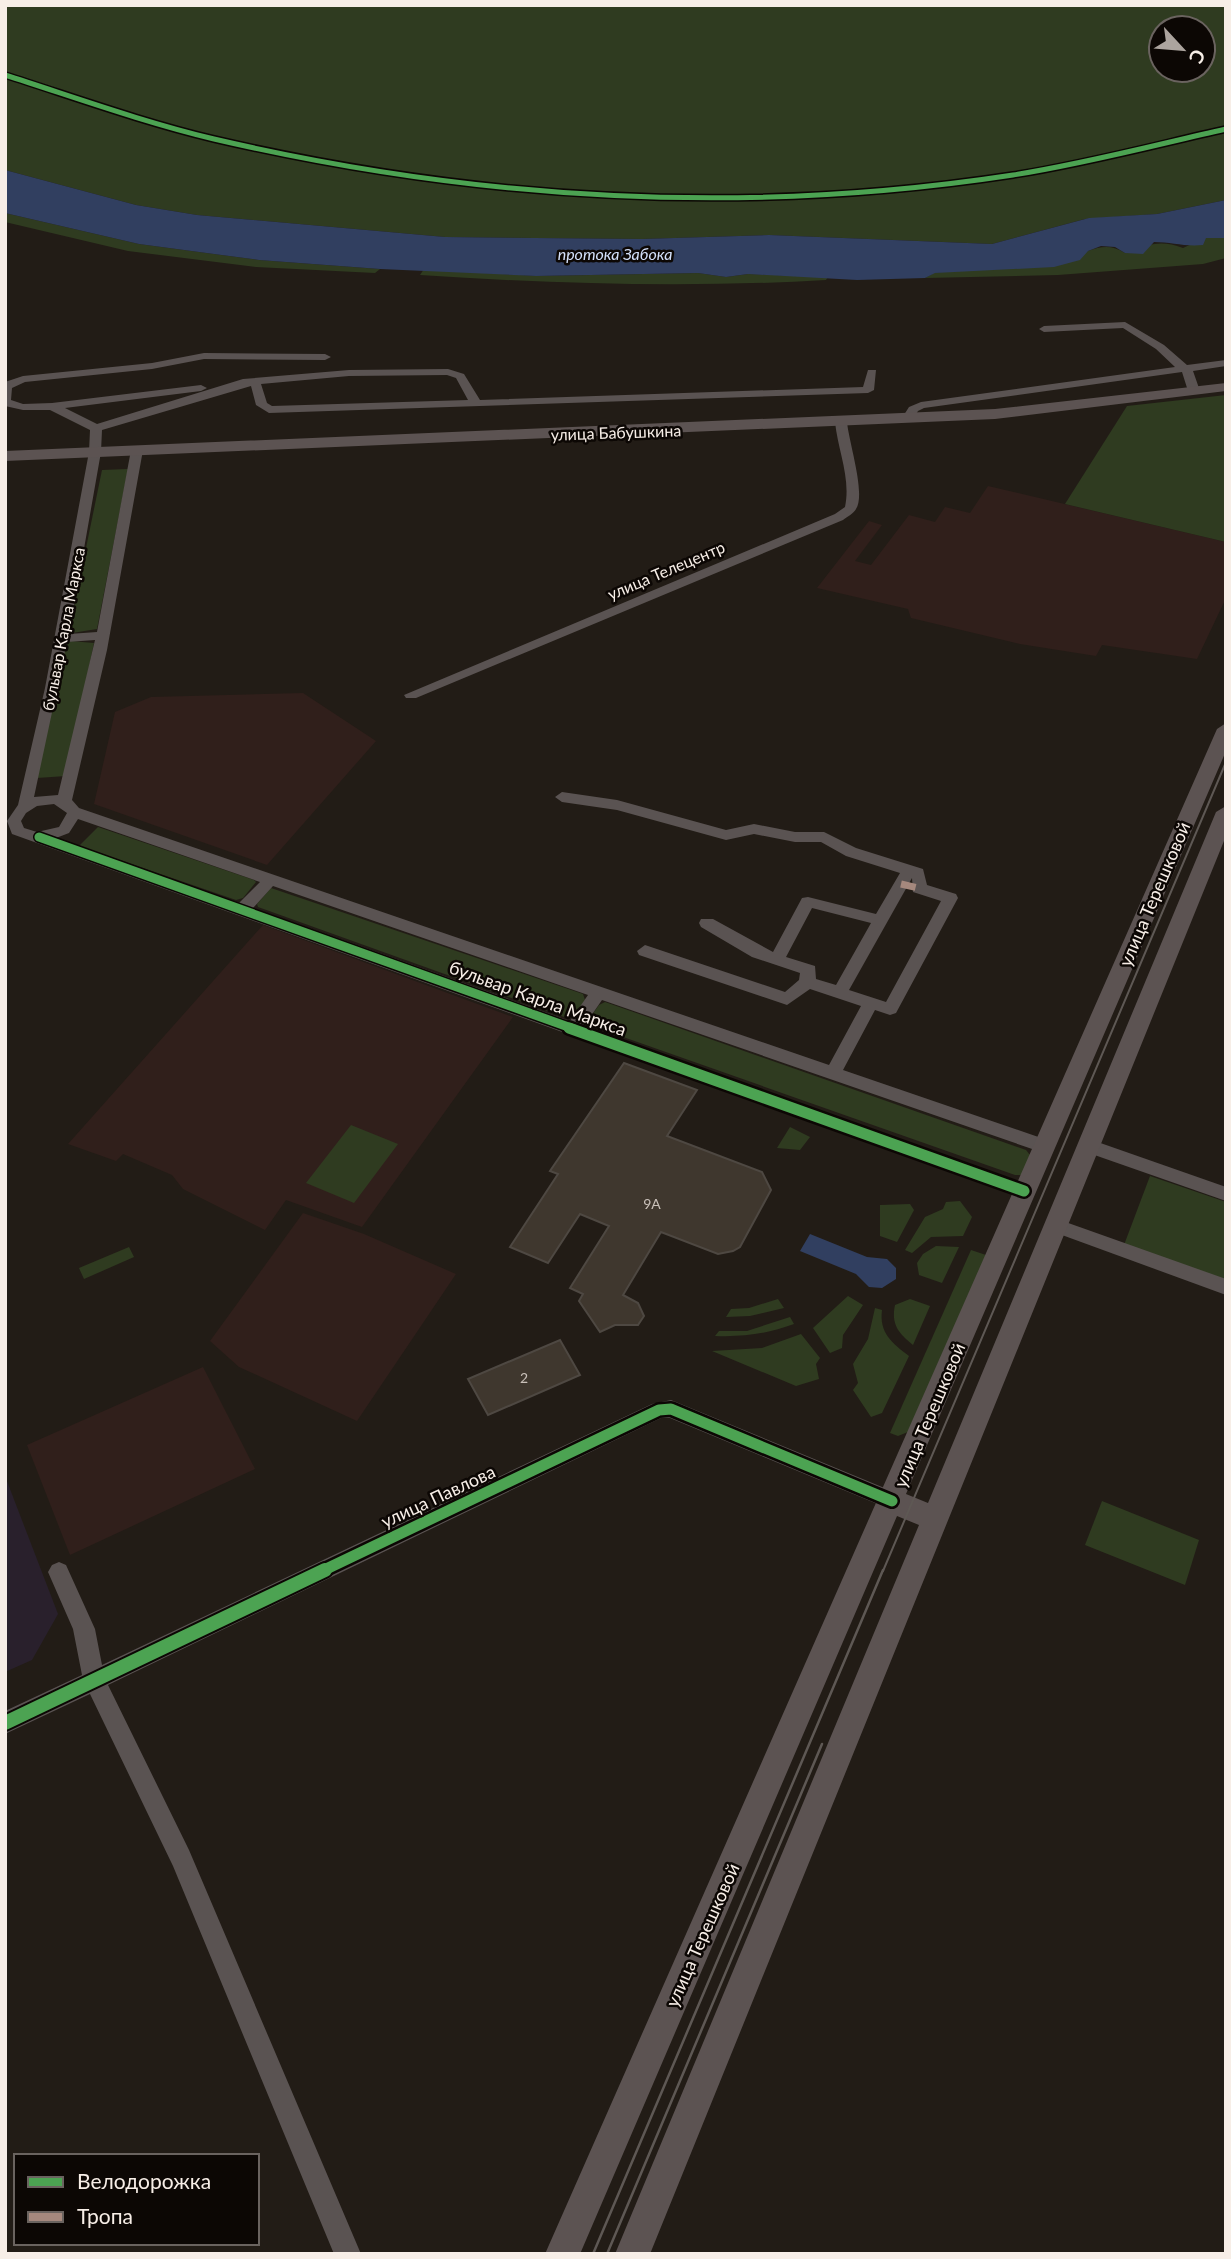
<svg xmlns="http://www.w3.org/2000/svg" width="1231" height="2259" font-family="Lato,sans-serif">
  <rect width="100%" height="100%" fill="#221c16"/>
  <g fill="#301f1b">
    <polygon points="988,486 1226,542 1226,598 1197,659 1102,645 1096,656 1020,644 911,618 908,609 817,588 869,521 882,525 855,561 871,565 909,515 935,522 945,507 970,513"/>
    <polygon points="303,693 376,741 267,865 94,804 115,712 151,697"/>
    <polygon points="263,925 513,1017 362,1227 286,1200 265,1230 183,1189 172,1175 123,1154 116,1161 68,1144"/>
    <polygon points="303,1213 364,1234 456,1274 357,1421 239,1367 210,1341"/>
    <polygon points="203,1367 255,1469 70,1555 27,1445"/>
  </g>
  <polygon fill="#29202c" points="5,1476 58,1614 32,1660 5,1672"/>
  <g fill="#2f3b20" fill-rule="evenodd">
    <path d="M5 5H1226V200L1157 214 1085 219 992 244 769 235 642 239 445 237 197 215 136 205 5 170ZM1161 28H1203V70H1161Z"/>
    <polygon points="5,213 139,244 259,260 380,269 375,273 256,267 128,251 5,222"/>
    <path d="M1205 238H1226V258L1203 264 1058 275 925 278 934 273 1088 251C1102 246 1112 245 1125 253 1147 245 1160 239 1183 248Z"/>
    <path d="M424 269 536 276 698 273 726 277 748 274 828 277 826 280C690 288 555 284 420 275Z"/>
    <polygon points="1226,395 1226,542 1065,504 1127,406"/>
    <polygon points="128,469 97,629 72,633 69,631 102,470"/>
    <polygon points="71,641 94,643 66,776 37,778 65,644"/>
    <polygon points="98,827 254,880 256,882 243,898 236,900 79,846"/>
    <polygon points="271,888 583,994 585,1000 576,1014 567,1018 258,907 257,904"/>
    <polygon points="605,1002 1026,1150 1030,1155 1022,1175 1015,1175 589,1025 589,1019 599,1005"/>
    <polygon points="351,1125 398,1144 354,1203 306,1183"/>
    <polygon points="790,1127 810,1137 800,1150 777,1148"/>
    <polygon points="1150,1176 1226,1202 1226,1281 1124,1245"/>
    <polygon points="960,1201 972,1217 963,1236 931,1237 912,1253 905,1250 925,1217 943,1209 946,1202"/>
    <polygon points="910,1204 914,1210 897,1242 880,1236 880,1205"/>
    <polygon points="936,1246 959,1247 942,1283 919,1275 917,1263 923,1254"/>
    <polygon points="129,1247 134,1257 84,1279 79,1268"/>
    <polygon points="971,1250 986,1255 908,1432 898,1436 890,1433"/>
    <polygon points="848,1296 863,1305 843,1335 842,1348 830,1353 813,1328"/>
    <polygon points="778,1299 784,1308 750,1316 726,1317 731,1309 749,1308"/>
    <path d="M910 1299 930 1306 913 1345C898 1333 891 1324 895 1305Z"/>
    <path d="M875 1308 882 1310C879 1333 892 1343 909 1356L882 1413 871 1417 853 1390 858 1383 853 1364 868 1339Z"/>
    <path d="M790 1317 794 1324C767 1334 744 1337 715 1336L719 1331H747Z"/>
    <polygon points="801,1334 820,1358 816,1364 819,1379 796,1386 712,1351 762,1348"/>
    <polygon points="1102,1501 1199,1540 1185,1585 1085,1545"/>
  </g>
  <g fill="#313f60">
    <path d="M5 170 136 205 197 215 445 237 642 239 769 235 992 244 1089 218 1157 214 1226 200V238H1206L1203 245C1185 247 1171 242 1154 242L1143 254 1125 253 1115 247 1101 246 1088 251 1080 260 1054 267 935 273 925 278 857 280 748 274 726 277 698 273 536 276 380 269 259 260 139 244 5 213Z"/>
    <polygon points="810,1234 867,1257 887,1259 896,1268 896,1279 882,1288 869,1287 856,1274 800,1251"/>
  </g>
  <g fill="#3f372e" stroke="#4e4842" stroke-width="2">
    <polygon points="624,1063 697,1090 667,1136 762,1172 771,1190 740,1247 733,1251 718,1254 661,1232 623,1295 638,1303 644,1316 638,1325 615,1325 600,1332 579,1301 583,1294 570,1288 609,1226 580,1214 548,1263 510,1247 558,1174 550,1171"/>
    <polygon points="560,1340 580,1375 488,1415 468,1379"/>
  </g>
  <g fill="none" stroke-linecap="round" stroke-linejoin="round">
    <g fill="#5a5352" fill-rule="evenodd">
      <path d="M5 72C75 92 143 120 214 136 477 197 745 213 1012 172 1084 161 1155 142 1226 126V132C1155 148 1084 167 1012 178 745 219 477 203 214 142 143 125 75 100 5 78Z"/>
      <polygon points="1125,322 1164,345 1187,365 1226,360 1226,366 1193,371 1200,391 1194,394 1188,391 1182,372 924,408 918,411 912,420 902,418 909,407 921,402 1175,367 1156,349 1123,328 1044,332 1039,329 1044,326"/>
      <path d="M204 353 325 354 331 357 325 360 204 359 152 369 25 382 12 388 11 400 23 404 52 403 201 385 207 388 201 391 65 408 97 424 243 379 349 370 448 369 464 374 480 400 863 387 868 370H876L874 390 868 393 269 413 256 405 251 386 102 430 101 452 69 634 97 632 131 450 137 446 143 450 107 650 72 800 79 808 829 1065 861 1006 810 989 787 1005 639 955 637 951 645 945 785 992 799 980 800 973 752 957 701 927 699 923 701 919H713L773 952 802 898 808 897 876 914 900 873 846 856 821 842H795L754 834 726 840 617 810 562 802 555 797 562 792 617 800 726 830 754 824 795 832H824L856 848 923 869 927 885 956 894 958 898 896 1013 890 1015 875 1010 843 1070 1050 1141 1053 1146 1050 1151H1038L602 1000 584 1026 1030 1186 1033 1191 1030 1196H1018L12 834 7 821 18 805 45 688 89 452 90 430 50 410H23L5 406V382L23 376 152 363ZM447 375 456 378 468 400 272 406 267 403 261 384 349 376ZM95 640 58 795 34 797 67 642ZM54 804 67 813 59 827 37 832 24 828 21 821 26 813 37 806ZM78 819 260 882 239 903 56 838 69 833ZM912 878 913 892 941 901 886 1002 849 990ZM273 886 588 995 570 1021 253 908ZM812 908 871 923 836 985 816 979 815 966 786 957Z"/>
      <path d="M841 419 847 422C849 443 866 494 856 509 854 513 847 517 843 520L416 698H406L404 695 835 514 845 507C851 478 838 451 835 422Z"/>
      <polygon points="1089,1139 1226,1187 1226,1201 1083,1151 1080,1146 1083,1141"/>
      <polygon points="1057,1219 1226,1279 1226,1295 1051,1231 1048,1226 1051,1221"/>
      <polygon points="671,1400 899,1494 902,1501 899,1508 892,1510 670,1418 661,1418 108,1685 189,1850 361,2254 334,2254 173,1866 90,1694 5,1734 5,1711 82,1675 73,1629 48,1572 52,1565 59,1562 66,1565 95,1629 102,1665 652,1404"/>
    </g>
    <g fill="#5c5352" fill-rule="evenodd">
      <polygon points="1226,383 1226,391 995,419 5,461 5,451 995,409"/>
      <polygon points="1226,723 1226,751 906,1494 928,1503 1216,812 1226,806 1226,836 650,2254 615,2254 919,1525 897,1516 580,2254 545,2254 1217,729"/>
    </g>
    <polyline stroke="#5e5854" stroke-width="2" points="883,1571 1226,762"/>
    <g stroke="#5e5854" stroke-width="2.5">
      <polyline points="593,2254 883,1570"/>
      <polyline points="607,2254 822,1744"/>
    </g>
    <polyline stroke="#a5887d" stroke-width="7" stroke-dasharray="15 7" stroke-linecap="butt" points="901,884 918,888"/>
    <g stroke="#0c0704" stroke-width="8">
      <path id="cycleway-far3" d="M5 75C74 97 143 122 214 139 476 200 745 216 1013 175 1084 164 1155 145 1226 129"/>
    </g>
    <g stroke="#0c0704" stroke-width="12">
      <polyline id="cycleway-far2" points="39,837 574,1029"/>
    </g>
    <g stroke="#0c0704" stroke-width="16">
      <g id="cycleway-far1">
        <polyline points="569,1028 1024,1191"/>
        <polyline points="322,1571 659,1410 671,1409 892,1501"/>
      </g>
    </g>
    <g stroke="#0c0704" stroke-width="18">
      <polyline id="cycleway" points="5,1723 325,1570"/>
    </g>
    <use href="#cycleway-far3" stroke="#4ca352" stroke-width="5"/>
    <use href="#cycleway-far2" stroke="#4ca352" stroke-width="9"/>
    <use href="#cycleway-far1" stroke="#4ca352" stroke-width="11"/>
    <use href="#cycleway" stroke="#4ca352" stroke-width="14"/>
  </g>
  <g text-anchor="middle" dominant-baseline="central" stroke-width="5" stroke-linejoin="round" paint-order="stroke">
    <g font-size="14" fill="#c9c0b9">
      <text x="652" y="1203">9А</text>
      <text x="524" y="1377">2</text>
    </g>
    <g font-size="16" font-style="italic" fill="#d4e1fb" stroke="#0c0704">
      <text x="615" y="253">протока Забока</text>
    </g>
    <g font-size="16" fill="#f7eee7" stroke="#0c0704">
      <text transform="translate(616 432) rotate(-2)">улица Бабушкина</text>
      <text transform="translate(666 570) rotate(-23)">улица Телецентр</text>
      <text transform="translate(63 629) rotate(-79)">бульвар Карла Маркса</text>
    </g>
    <g font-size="18" fill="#f7eee7" stroke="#0c0704">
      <text transform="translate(1154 894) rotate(-67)">улица Терешковой</text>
      <text transform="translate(538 998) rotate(20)">бульвар Карла Маркса</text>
      <text transform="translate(929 1415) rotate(-67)">улица Терешковой</text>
      <text transform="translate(438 1496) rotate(-25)">улица Павлова</text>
      <text transform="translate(702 1935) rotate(-66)">улица Терешковой</text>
    </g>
  </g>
  <rect width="1231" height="2259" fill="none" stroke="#f7eee7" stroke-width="14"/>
  <rect x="14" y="2154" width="245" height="91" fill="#0c0704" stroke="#6a635f" stroke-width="2"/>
  <rect x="28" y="2177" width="35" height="10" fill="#4ca352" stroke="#6a635f" stroke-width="2"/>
  <text x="77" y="2189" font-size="21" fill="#f7eee7">Велодорожка</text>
  <rect x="28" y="2212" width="35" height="10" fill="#a5887d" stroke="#6a635f" stroke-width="2"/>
  <text x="77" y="2224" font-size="21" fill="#f7eee7">Тропа</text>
  <g transform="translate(1182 49) rotate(116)"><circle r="33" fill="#0c0704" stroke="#6a635f" stroke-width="2"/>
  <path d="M0-5L12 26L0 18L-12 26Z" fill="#aca49e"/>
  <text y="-10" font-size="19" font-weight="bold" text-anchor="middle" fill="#f7eee7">С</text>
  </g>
</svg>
